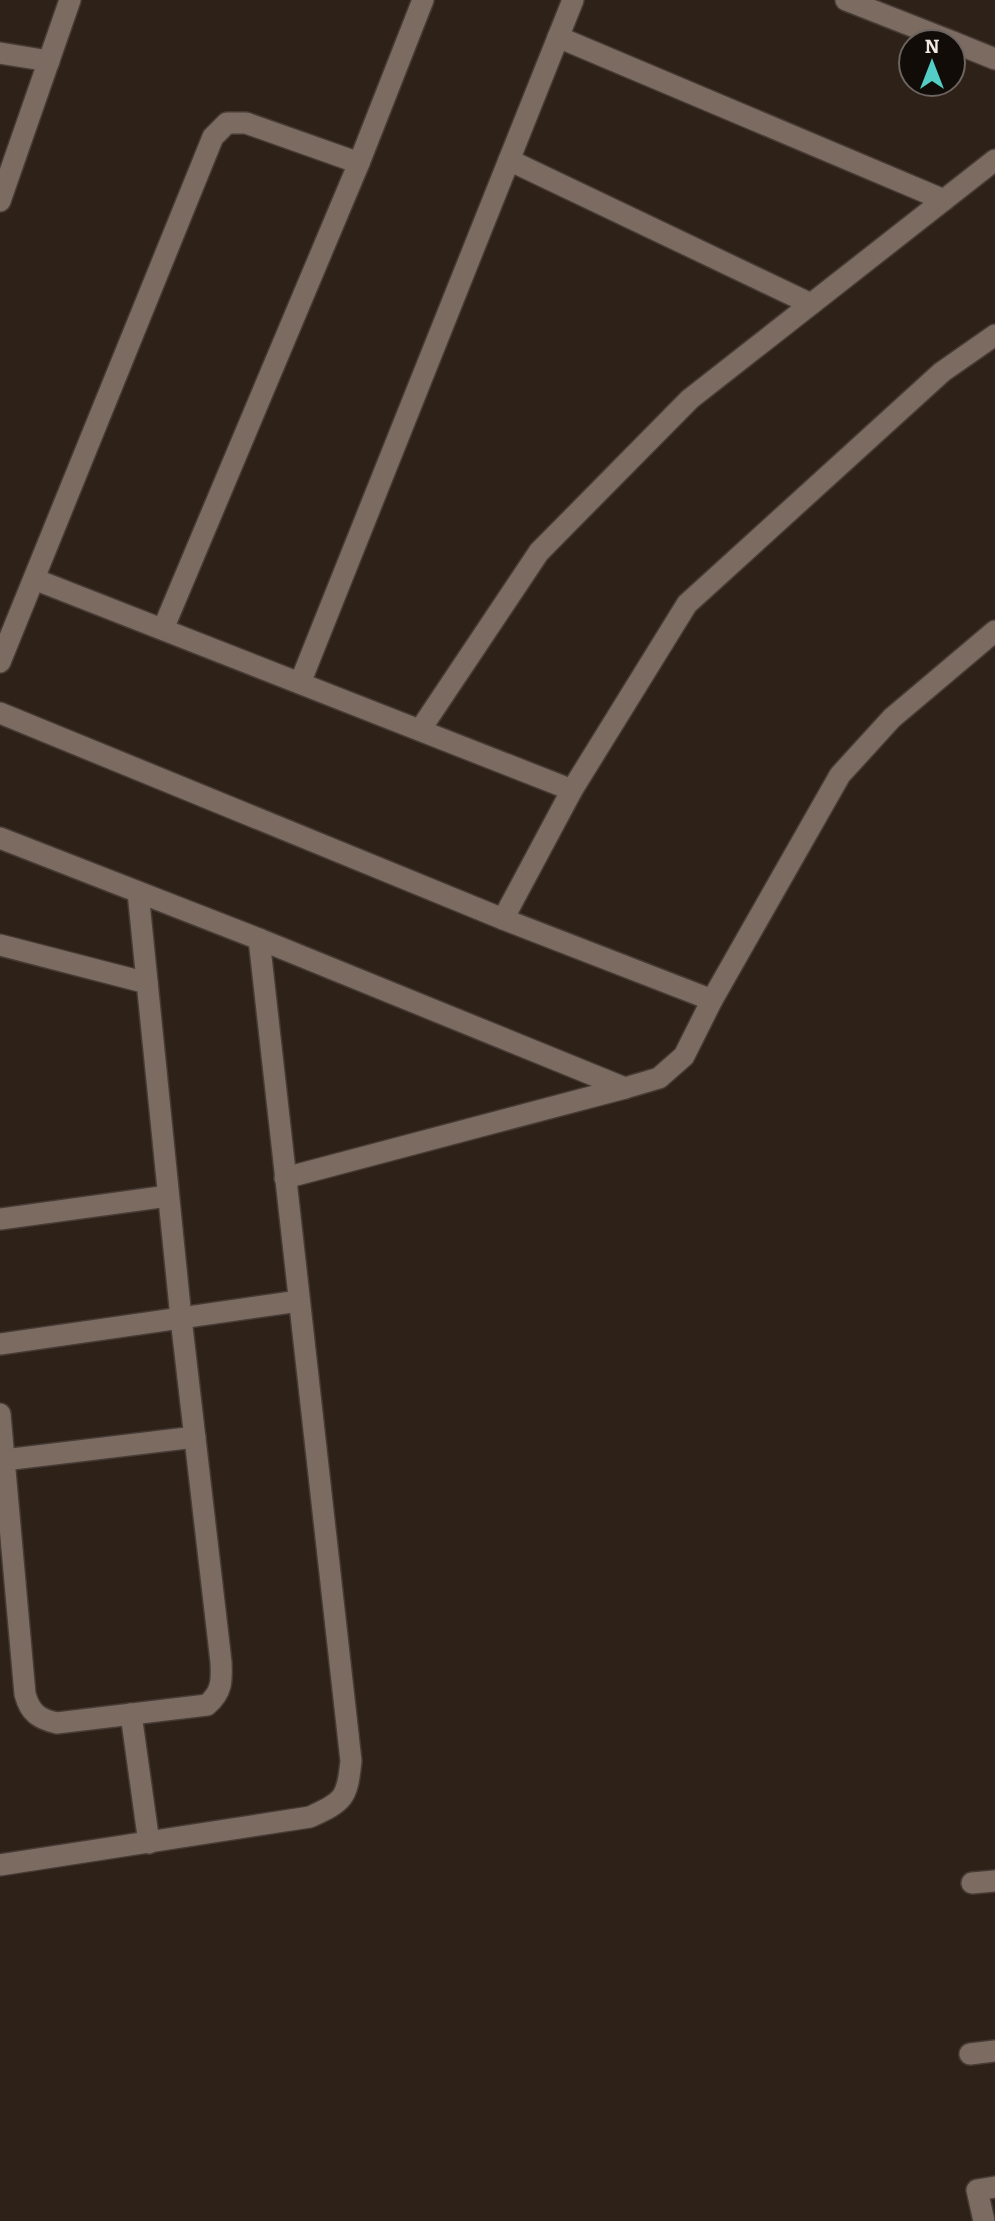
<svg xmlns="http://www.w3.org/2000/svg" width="995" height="2221" font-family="Bitter,serif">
  <rect width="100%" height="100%" fill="#2e2118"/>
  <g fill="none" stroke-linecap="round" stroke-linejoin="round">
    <g stroke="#463b35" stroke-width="24">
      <g id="street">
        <polyline points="846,0 953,42"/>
        <polyline points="558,37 944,200"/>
        <polyline points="953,42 995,59"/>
        <polyline points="0,53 49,61"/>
        <polyline points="509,160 811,304"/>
        <polyline points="0,201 70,0"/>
        <polyline points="34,579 572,790"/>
        <polyline points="163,629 359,163 423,0"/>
        <polyline points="0,662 213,137 227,123 246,123 359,163"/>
        <polyline points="300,683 573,0"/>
        <polyline points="0,713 503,919 712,1000 840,775 892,718 995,631"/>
        <polyline points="420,730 539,552 690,399 995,160"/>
        <polyline points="0,838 259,939 625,1088 659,1078 684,1056 712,1000"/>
        <polyline points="503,919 572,790 687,604 942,372 995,335"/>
        <polyline points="0,945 147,983"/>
        <polyline points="285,1178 625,1088"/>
        <polyline points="0,1219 168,1196"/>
        <polyline points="0,1344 299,1301"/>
        <path d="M0 1414 25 1694C30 1713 39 1719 57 1723L207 1705C222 1692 222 1681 221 1662L181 1318 138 892"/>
        <polyline points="4,1460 195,1437"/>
        <polyline points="131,1714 149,1843"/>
        <path d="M0 1865 310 1817C344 1801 347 1799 351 1761L259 939"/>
        <polyline points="972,1883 995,1881"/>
        <polyline points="970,2054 995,2051"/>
        <polyline points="984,2221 977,2190 995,2187"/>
      </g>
    </g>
    <use href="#street" stroke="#7b6b61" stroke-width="21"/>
  </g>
  <g transform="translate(932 63)"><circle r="33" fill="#110c08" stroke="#6b6460" stroke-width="2"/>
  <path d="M0-5L12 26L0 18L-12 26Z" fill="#54cdc7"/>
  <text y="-10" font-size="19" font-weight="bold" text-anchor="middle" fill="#f2e9e3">N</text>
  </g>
</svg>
